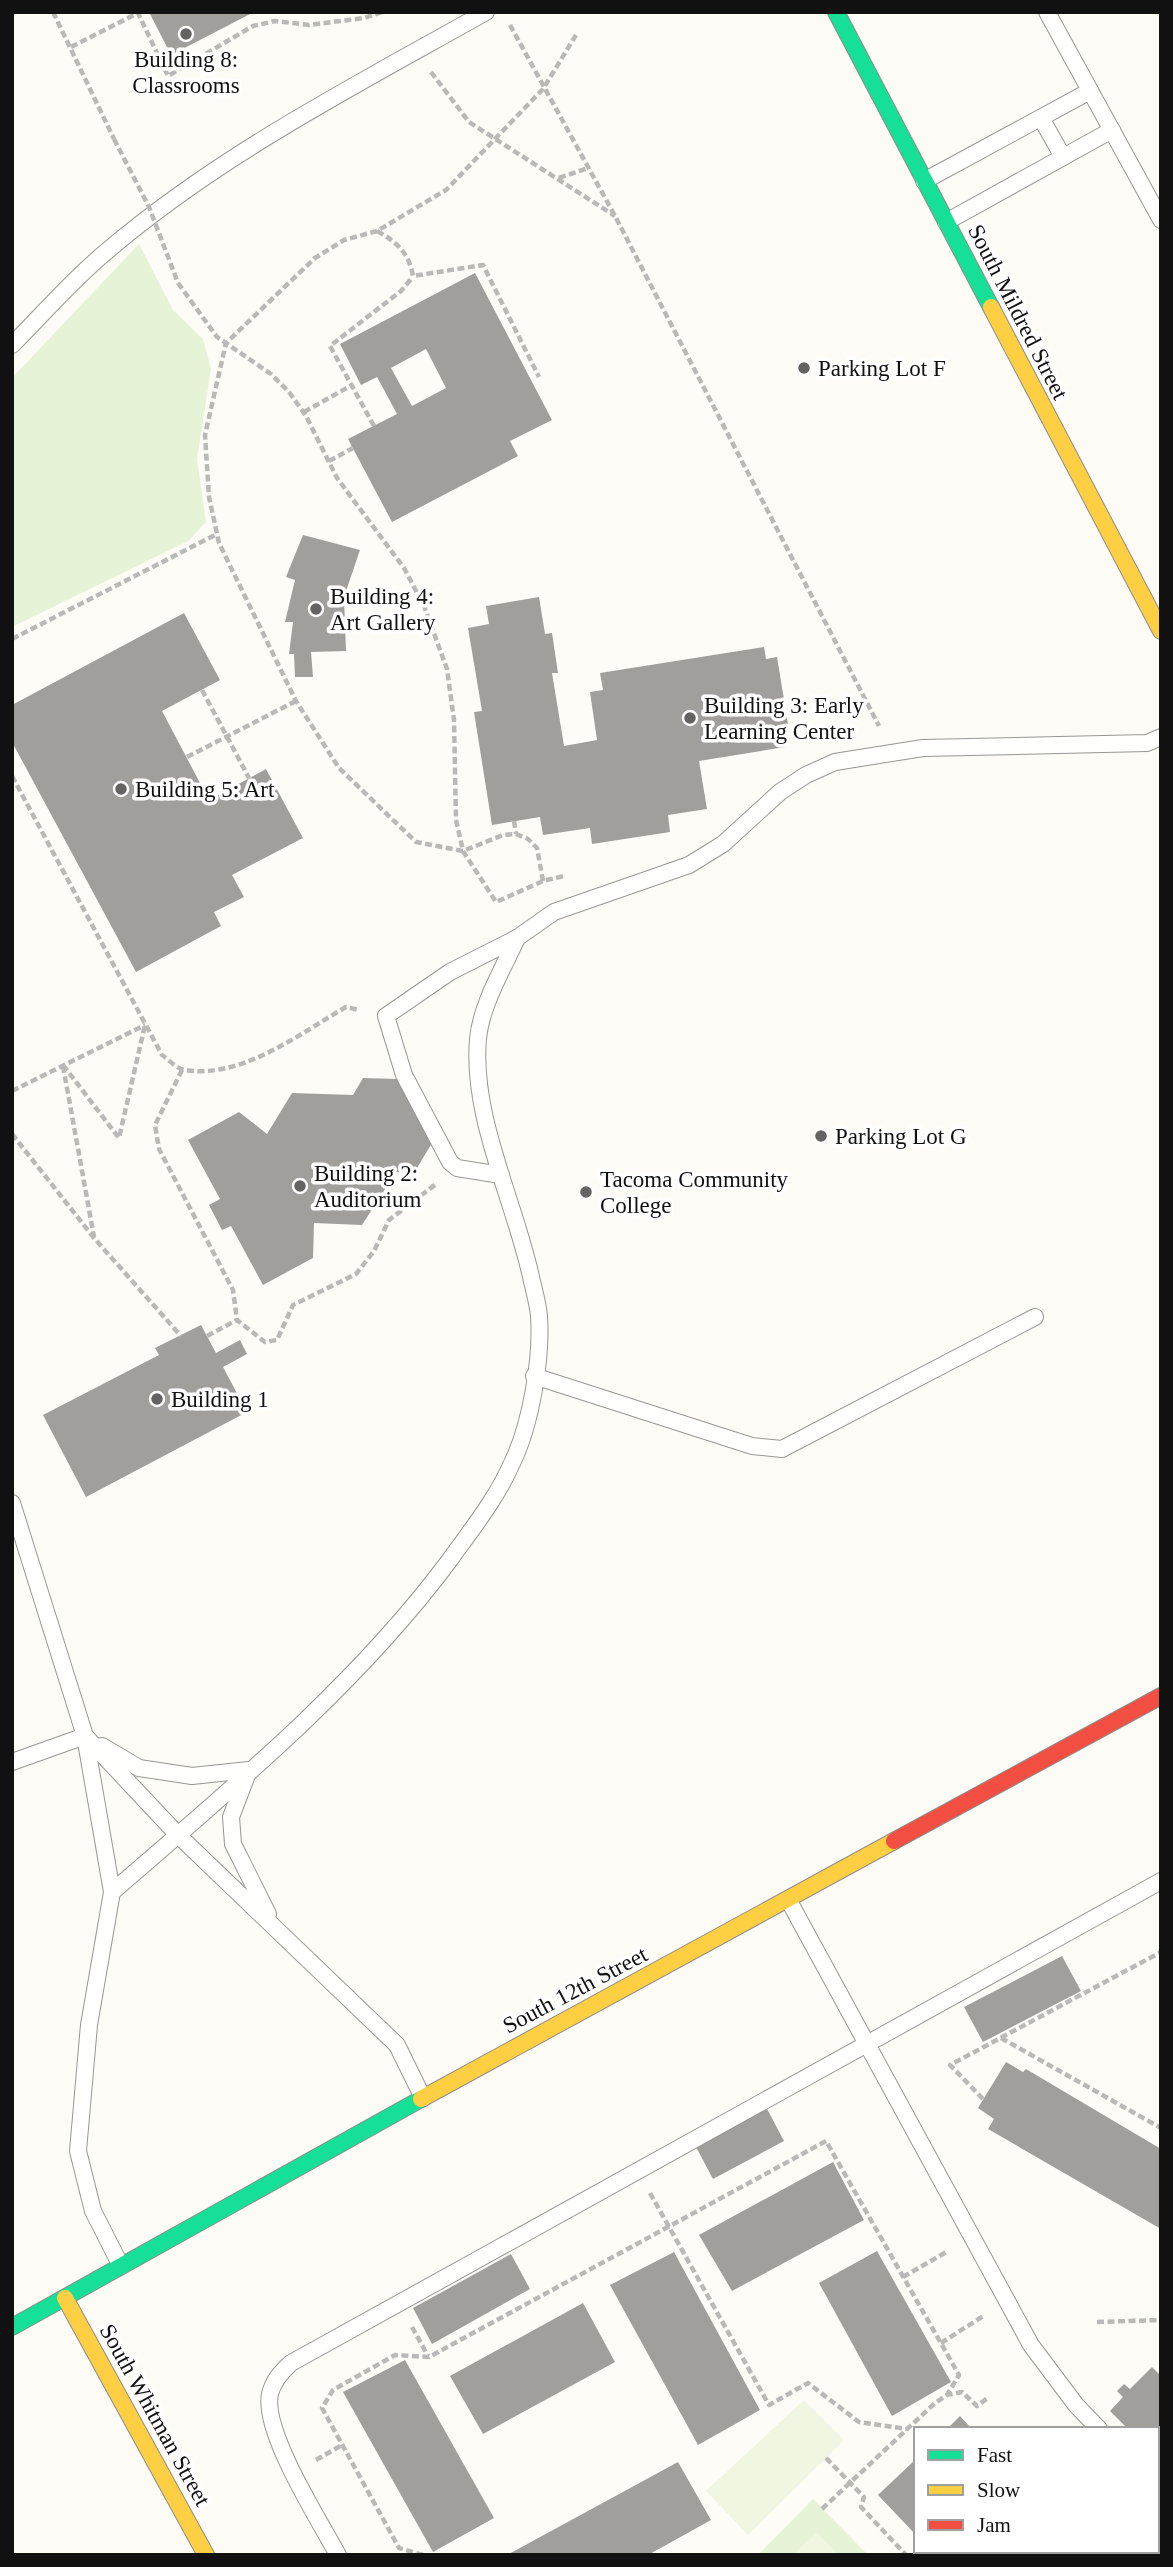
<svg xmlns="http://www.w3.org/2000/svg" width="1173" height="2567" font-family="Georgia,serif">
  <rect width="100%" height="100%" fill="#fdfcf7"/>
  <g fill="#e7f3d7">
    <polygon points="139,244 173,310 203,339 211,369 197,459 206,522 188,541 12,627 12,378"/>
    <polygon points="813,2499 868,2555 758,2555"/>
  </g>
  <g fill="#f0f6e1">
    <polygon points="804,2400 844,2440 748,2535 706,2491"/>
    <polygon points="817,2532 839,2555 793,2555"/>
  </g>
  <g fill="#a19f9c" fill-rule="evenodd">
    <polygon points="149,12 254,12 171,55"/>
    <path d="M475 273 552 420 510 441 518 456 392 522 348 439 397 414 377 377 361 385 340 344ZM426 349 446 388 412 406 391 368Z"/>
    <polygon points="303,535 360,550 344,597 346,651 311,652 313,677 295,677 294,654 289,654 293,622 285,622 295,580 286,577"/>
    <polygon points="539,597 545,634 552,633 558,673 552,673 564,746 597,740 590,692 603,690 600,673 764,647 766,659 777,657 788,724 782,725 785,747 699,761 707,809 668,815 670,832 592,844 590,828 543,835 540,817 492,825 474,712 482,711 468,628 489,624 486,606"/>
    <polygon points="184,613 220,680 162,711 209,800 266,769 303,838 232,875 244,897 214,912 221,926 136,972 12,742 12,705"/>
    <polygon points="363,1078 398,1079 432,1143 414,1173 396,1172 362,1225 314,1223 313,1258 263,1285 231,1226 222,1230 209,1205 220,1199 188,1140 239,1112 267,1134 292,1093 353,1095"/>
    <polygon points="201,1325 216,1353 240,1340 247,1354 223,1367 247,1412 86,1497 43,1415 159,1355 155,1348"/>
    <polygon points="1062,1956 1081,1991 983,2042 964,2007"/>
    <polygon points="1006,2062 1023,2072 1026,2069 1161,2149 1161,2229 988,2129 994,2119 978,2108"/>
    <polygon points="766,2107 784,2141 713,2179 695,2145"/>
    <polygon points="833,2162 864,2220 732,2291 699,2235"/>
    <polygon points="877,2251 951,2382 892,2416 819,2283"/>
    <polygon points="674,2252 760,2410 698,2445 610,2285"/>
    <polygon points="511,2254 530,2289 432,2344 413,2308"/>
    <polygon points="583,2303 615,2362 483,2434 450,2376"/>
    <polygon points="405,2360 494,2518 433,2552 343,2392"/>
    <polygon points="1152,2367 1161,2376 1161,2461 1157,2458 1157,2429 1128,2429 1110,2411 1123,2397 1117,2391 1124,2384 1130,2389"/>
    <polygon points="960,2416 972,2429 947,2429"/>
    <polygon points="916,2459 916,2535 878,2495"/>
    <polygon points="678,2462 711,2520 648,2555 507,2555"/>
    <polygon points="959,2551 1093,2551 1097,2555 963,2555"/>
  </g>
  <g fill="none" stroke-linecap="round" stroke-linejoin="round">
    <g stroke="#979795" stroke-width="18">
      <g id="lane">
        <polyline points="1047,12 1161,220"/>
        <polyline points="1041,118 1063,157"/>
        <polyline points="924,181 1090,91"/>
        <polyline points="946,222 1112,130"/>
        <path d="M12 345C43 314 73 279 107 251 221 154 356 85 486 12"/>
        <polyline points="501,1175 457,1168 450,1162 404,1075 386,1016 450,972 517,938 554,912 689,865 723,844 780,792 806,775 835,762 923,748 1147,743 1161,737"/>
        <polyline points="534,1376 752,1446 782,1449 1035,1317"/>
        <polyline points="12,1503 85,1736 112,1892 89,2025 78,2151 93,2211 121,2266"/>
        <polyline points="85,1736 178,1835 397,2045 423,2098"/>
        <polyline points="102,1746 139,1768 192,1776 249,1770 231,1817 233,1844 268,1914"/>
        <polyline points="12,1762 85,1736"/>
        <path d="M112 1892C230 1790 355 1687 449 1561 472 1529 497 1498 513 1461 531 1423 542 1358 539 1316 538 1304 534 1290 531 1277 515 1202 471 1117 478 1039 481 1005 503 969 517 938"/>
        <polyline points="789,1901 1031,2345 1076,2405 1099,2429"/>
        <polyline points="1157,2489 1161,2492"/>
        <path d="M338 2555C319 2520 262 2431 270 2394 273 2381 281 2372 291 2363L1161 1881"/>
      </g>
    </g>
    <g stroke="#8e8d8b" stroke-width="18">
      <g id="fast">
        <polyline points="836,12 991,307"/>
        <polyline points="12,2327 421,2099"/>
      </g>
    </g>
    <g stroke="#8e8d8b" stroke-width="18">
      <g id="slow">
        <polyline points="991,307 1161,631"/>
        <polyline points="421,2099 894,1841"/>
        <polyline points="65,2298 206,2555"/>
      </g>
    </g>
    <g stroke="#8e8d8b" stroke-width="18">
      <polyline id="jam" points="894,1841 1161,1696"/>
    </g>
    <g stroke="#b9b9b8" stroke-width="4.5" stroke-dasharray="7 3.5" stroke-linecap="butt">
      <polyline points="53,12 114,139"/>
      <polyline points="510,25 615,216 879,726"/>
      <polyline points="71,47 138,13 168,76 253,26 275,21 309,25 364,18 382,12"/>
      <polyline points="431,72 469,122 615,216"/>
      <polyline points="559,178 588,168"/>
      <path d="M377 231C397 242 409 253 413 276L483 265 539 377"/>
      <polyline points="178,283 217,337 271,374 289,392 306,416 337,478 404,568 424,606 447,669 454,720 456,820 463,851 496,902 543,881 564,876"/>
      <polyline points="304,412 352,385"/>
      <polyline points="374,426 330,346 401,291 411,279"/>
      <polyline points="329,461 353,448"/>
      <polyline points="12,639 217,534"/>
      <polyline points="202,690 249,778"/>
      <polyline points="187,757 296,701"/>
      <path d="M12 776 162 1055C169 1060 177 1069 185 1070 242 1079 299 1034 346 1007L359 1010"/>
      <polyline points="514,821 516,834"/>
      <polyline points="543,881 537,848 528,839 516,834 503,835 463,851 416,842 339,768 296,701 219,543 209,497 205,435 226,343 315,258 344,240 377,231 446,190 543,89 576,35"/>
      <polyline points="63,1065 119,1138 145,1025"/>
      <polyline points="63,1066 94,1237"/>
      <polyline points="182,1070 155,1125 159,1149 233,1290 237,1320 265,1342 277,1340 293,1305 356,1274 374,1251 389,1220 436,1184"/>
      <polyline points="12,1091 145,1025"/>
      <polyline points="12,1134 94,1238 181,1336"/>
      <polyline points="207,1336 237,1320"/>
      <polyline points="1001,2038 1161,2128"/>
      <polyline points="983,2099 950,2065 1161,1952"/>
      <polyline points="650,2193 769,2405 808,2383 859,2422 907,2429"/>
      <polyline points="903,2277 948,2251"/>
      <polyline points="1097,2322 1161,2320"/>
      <polyline points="412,2327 428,2356"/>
      <polyline points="941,2343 985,2315"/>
      <polyline points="826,2458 864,2497 861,2507 906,2555"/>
      <polyline points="316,2460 342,2445"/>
      <polyline points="822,2509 935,2403 947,2395 962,2392 977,2406 989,2397"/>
      <polyline points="423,2555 399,2548 322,2408 333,2390 395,2355 429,2357 826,2141 959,2375 947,2395"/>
    </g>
    <use href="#lane" stroke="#fffffe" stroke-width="16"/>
    <use href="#fast" stroke="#16e098" stroke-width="16"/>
    <use href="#slow" stroke="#ffcf43" stroke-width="16"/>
    <use href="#jam" stroke="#f24e42" stroke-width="16"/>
    <polyline stroke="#b9b9b8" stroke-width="4.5" stroke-dasharray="7 3.5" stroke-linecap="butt" points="114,139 149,207 178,283"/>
  </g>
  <g fill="#646362" stroke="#fff" stroke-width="2.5">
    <circle cx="186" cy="34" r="7"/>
    <circle cx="804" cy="368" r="7"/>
    <circle cx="316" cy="609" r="7"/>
    <circle cx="690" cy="718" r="7"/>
    <circle cx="121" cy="789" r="7"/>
    <circle cx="821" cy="1136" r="7"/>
    <circle cx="300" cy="1186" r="7"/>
    <circle cx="586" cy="1192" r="7"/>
    <circle cx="157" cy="1399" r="7"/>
  </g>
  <g text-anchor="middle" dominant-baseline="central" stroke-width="7" stroke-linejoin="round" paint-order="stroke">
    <g font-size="23" fill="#111" stroke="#fff" text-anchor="start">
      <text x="186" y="59" text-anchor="middle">Building 8:<tspan x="186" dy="26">Classrooms</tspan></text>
      <text x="818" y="368">Parking Lot F</text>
      <text x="330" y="596">Building 4:<tspan x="330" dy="26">Art Gallery</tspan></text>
      <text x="704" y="705">Building 3: Early<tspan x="704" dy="26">Learning Center</tspan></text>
      <text x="135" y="789">Building 5: Art</text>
      <text x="835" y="1136">Parking Lot G</text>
      <text x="314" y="1173">Building 2:<tspan x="314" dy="26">Auditorium</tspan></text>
      <text x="600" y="1179">Tacoma Community<tspan x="600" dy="26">College</tspan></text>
      <text x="171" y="1399">Building 1</text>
    </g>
    <g font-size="23" fill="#111" stroke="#fff">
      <text transform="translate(1018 312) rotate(63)">South Mildred Street</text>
      <text transform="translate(575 1990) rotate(-28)">South 12th Street</text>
      <text transform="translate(155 2415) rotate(61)">South Whitman Street</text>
    </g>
  </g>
  <rect width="1173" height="2567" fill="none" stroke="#111111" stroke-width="28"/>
  <rect x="914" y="2427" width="245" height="126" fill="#ffffff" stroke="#a0a0a0" stroke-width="2"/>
  <rect x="928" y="2450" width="35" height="10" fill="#16e098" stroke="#a0a0a0" stroke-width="2"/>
  <text x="977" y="2462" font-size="21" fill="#111111">Fast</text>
  <rect x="928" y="2485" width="35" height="10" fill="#ffcf43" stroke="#a0a0a0" stroke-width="2"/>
  <text x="977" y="2497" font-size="21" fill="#111111">Slow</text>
  <rect x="928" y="2520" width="35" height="10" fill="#f24e42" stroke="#a0a0a0" stroke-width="2"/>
  <text x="977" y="2532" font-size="21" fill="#111111">Jam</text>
</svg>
